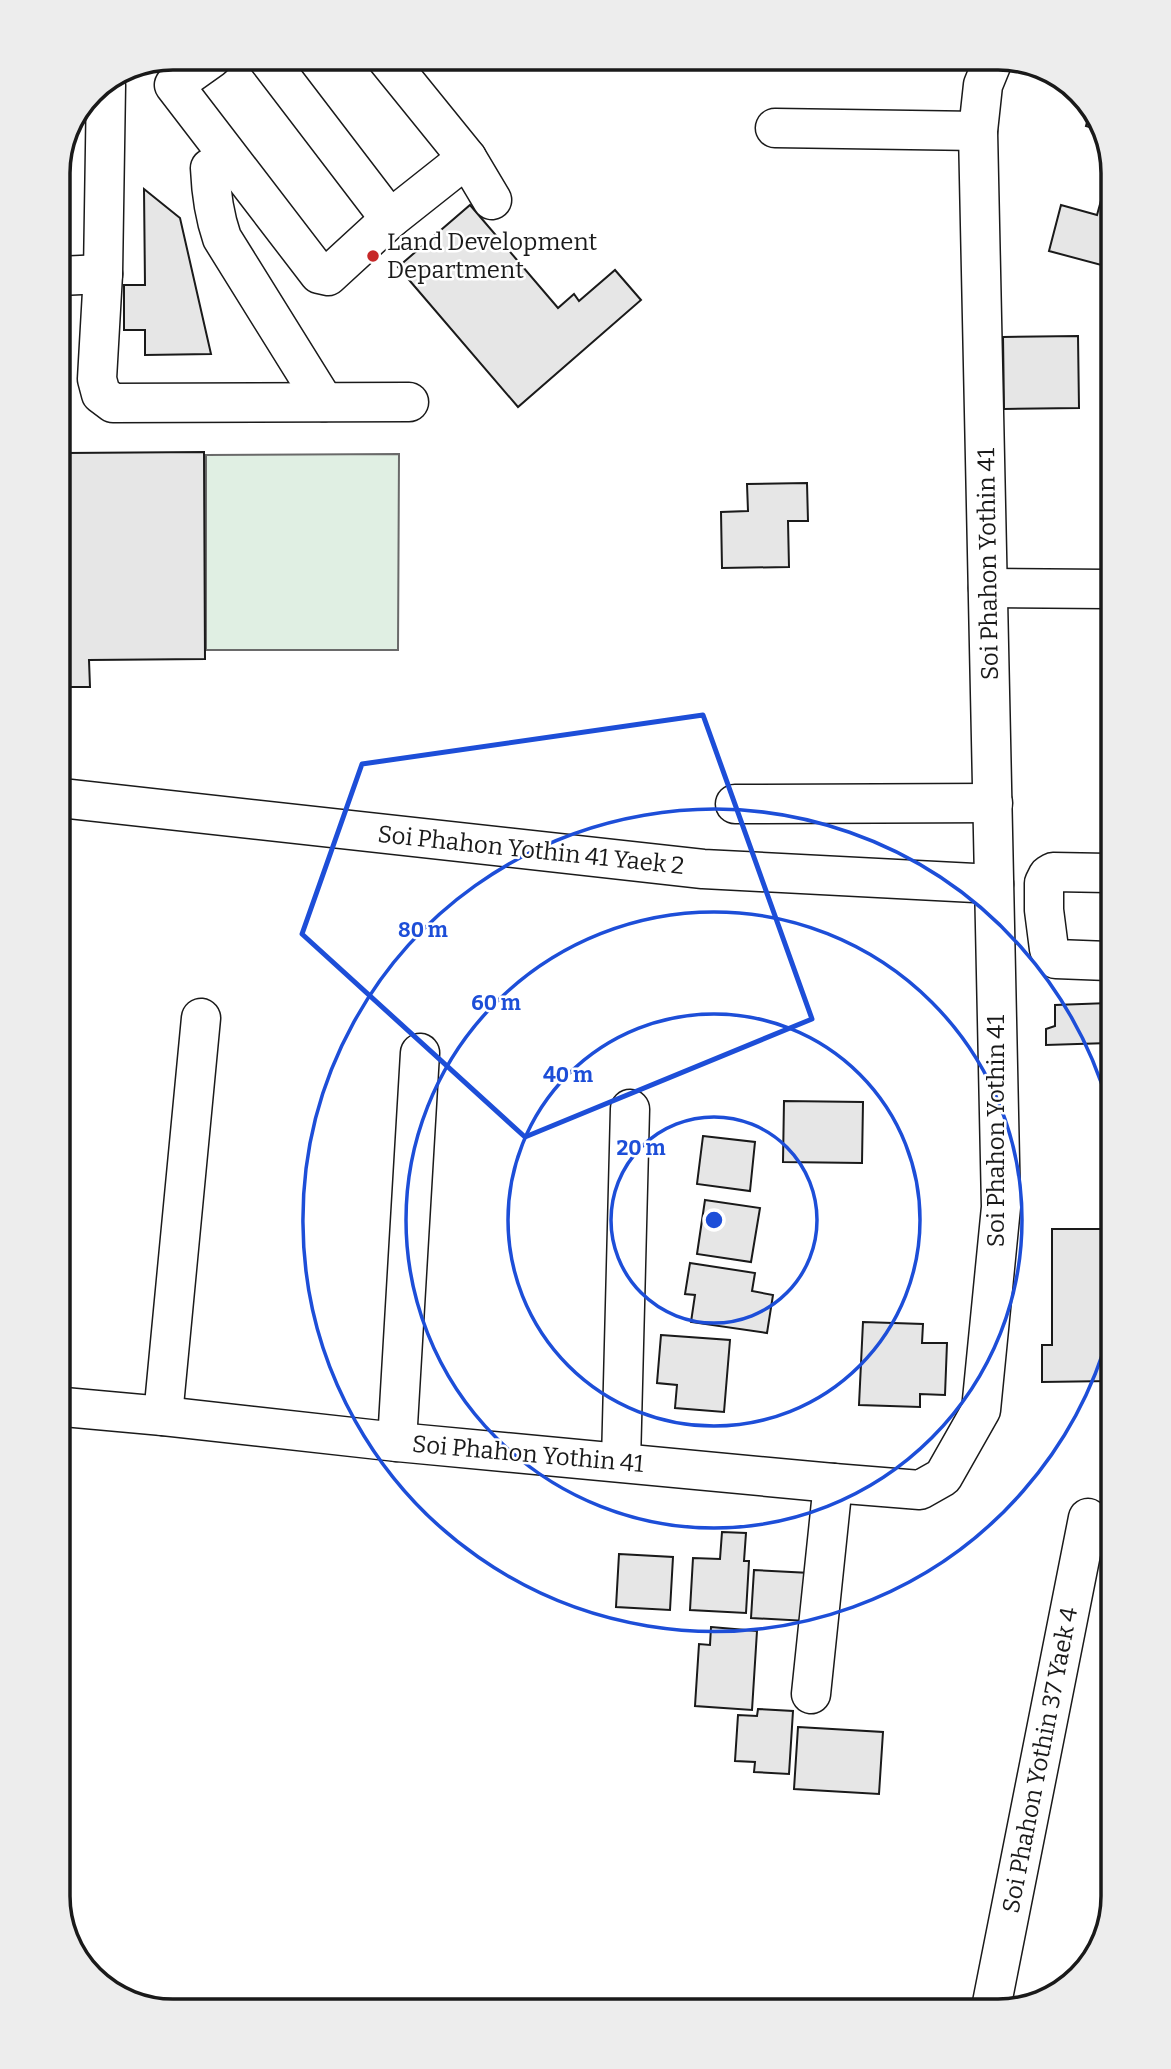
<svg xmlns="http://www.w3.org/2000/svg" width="1171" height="2069" font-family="Bitter,serif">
  <rect width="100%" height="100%" fill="#fff"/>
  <polygon fill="#e0efe3" stroke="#6a6a6a" stroke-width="2" points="399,454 398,650 206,650 206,455"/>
  <g fill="#e6e6e6" stroke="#1a1a1a" stroke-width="2">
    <polygon points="1090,111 1104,129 1104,131 1086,126"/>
    <polygon points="1105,186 1105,266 1049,251 1061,205 1097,215"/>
    <polygon points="144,189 180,218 211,354 145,355 145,330 124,330 124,285 145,285"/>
    <polygon points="470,205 558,308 574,294 579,301 615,270 641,300 518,407 398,267"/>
    <polygon points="1078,336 1079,408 1004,409 1003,337"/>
    <polygon points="204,452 205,659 89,660 90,687 61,687 60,484 65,484 65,453"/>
    <polygon points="807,483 808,521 788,521 789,567 722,568 721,512 748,511 747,484"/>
    <polygon points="1109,1003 1109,1043 1046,1045 1046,1029 1055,1026 1055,1005"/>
    <polygon points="784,1101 863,1102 862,1163 783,1162"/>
    <polygon points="703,1136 755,1142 750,1191 697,1184"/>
    <polygon points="705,1200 760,1208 751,1262 697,1254"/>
    <polygon points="1052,1229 1110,1229 1110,1381 1042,1382 1042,1345 1052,1345"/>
    <polygon points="690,1263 755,1273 752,1291 773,1295 767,1333 691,1322 695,1295 685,1294"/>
    <polygon points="863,1322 923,1324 922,1343 947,1343 945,1395 920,1394 920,1407 859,1405"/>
    <polygon points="661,1335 730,1340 724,1412 675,1408 677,1385 657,1383"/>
    <polygon points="722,1532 746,1533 744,1561 749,1561 746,1613 690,1610 693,1558 720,1559"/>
    <polygon points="619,1554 673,1557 670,1610 616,1607"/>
    <polygon points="754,1570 810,1573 807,1621 751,1618"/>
    <polygon points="711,1627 757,1631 752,1710 695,1706 699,1644 710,1645"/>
    <polygon points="758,1709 793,1711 789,1774 754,1772 755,1762 735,1761 738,1715 757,1716"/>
    <polygon points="798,1727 883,1732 879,1794 794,1789"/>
  </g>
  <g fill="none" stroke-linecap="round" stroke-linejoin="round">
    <g stroke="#1a1a1a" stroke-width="41">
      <g id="minor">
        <polyline points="212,58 174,85 319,274 328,276 390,219 467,158"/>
        <polyline points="267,58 390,219"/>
        <polyline points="386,58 467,158 492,200"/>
        <polyline points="106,85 103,274 97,379 101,394 113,403 409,402"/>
        <polyline points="775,128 978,131"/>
        <path d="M210 168C211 192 214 215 222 238L324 402"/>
        <polyline points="59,276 103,274"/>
        <polyline points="988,588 1107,589"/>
        <polyline points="70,799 703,869 994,884"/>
        <polyline points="735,804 993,803"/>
        <polyline points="1108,873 1053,872 1048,875 1044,883 1044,910 1049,949 1056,959 1108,961"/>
        <polyline points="64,1407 163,1416 397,1442 833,1483 920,1490 943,1477 981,1410 1001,1207 978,131 983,85 994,58"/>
        <polyline points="163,1416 201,1018"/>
        <polyline points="397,1442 420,1053"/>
        <polyline points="621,1462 630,1109"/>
        <polyline points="811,1694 833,1483"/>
        <polyline points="992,2003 1088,1518"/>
      </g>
    </g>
    <use href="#minor" stroke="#fff" stroke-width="38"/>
  </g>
  <path fill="none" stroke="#1d4ed8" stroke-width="5" stroke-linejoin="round" d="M703 715 812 1019 525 1137 302 934 362 764Z"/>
  <g fill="none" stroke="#1d4ed8" stroke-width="3.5">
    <circle cx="714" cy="1220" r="103"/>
    <circle cx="714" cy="1220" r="206"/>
    <circle cx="714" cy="1220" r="308"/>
    <path d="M1110 1330A411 411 0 1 1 1109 1107"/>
  </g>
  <circle fill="#c62828" stroke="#fff" stroke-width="2.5" cx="373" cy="256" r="7"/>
  <g text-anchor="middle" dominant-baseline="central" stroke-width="5" stroke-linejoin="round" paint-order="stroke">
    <g font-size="24" fill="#1a1a1a" stroke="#fff" text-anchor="start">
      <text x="387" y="242">Land Development<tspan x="387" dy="28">Department</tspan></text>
    </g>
    <g font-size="24" fill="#1a1a1a" stroke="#fff">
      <text transform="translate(988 564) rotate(-91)">Soi Phahon Yothin 41</text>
      <text transform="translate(531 850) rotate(6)">Soi Phahon Yothin 41 Yaek 2</text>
      <text transform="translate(996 1131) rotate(-90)">Soi Phahon Yothin 41</text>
      <text transform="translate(528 1454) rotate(5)">Soi Phahon Yothin 41</text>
      <text transform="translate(1040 1760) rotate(-79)">Soi Phahon Yothin 37 Yaek 4</text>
    </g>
  </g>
  <path d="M0 0H1171V2069H0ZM173 70H998A103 103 0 0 1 1101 173V1896A103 103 0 0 1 998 1999H173A103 103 0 0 1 70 1896V173A103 103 0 0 1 173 70Z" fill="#ededed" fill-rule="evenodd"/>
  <path fill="none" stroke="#1a1a1a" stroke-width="3.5" d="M173 70H998A103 103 0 0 1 1101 173V1896A103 103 0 0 1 998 1999H173A103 103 0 0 1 70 1896V173A103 103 0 0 1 173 70Z"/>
  <circle cx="714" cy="1220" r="10" fill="#1d4ed8" stroke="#fff" stroke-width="3.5"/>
  <g font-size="21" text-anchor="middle" font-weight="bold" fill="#1d4ed8" stroke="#fff" stroke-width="5" stroke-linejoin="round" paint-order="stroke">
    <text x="423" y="937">80 m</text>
    <text x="496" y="1010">60 m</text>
    <text x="568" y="1082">40 m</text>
    <text x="641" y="1155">20 m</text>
  </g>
</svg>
